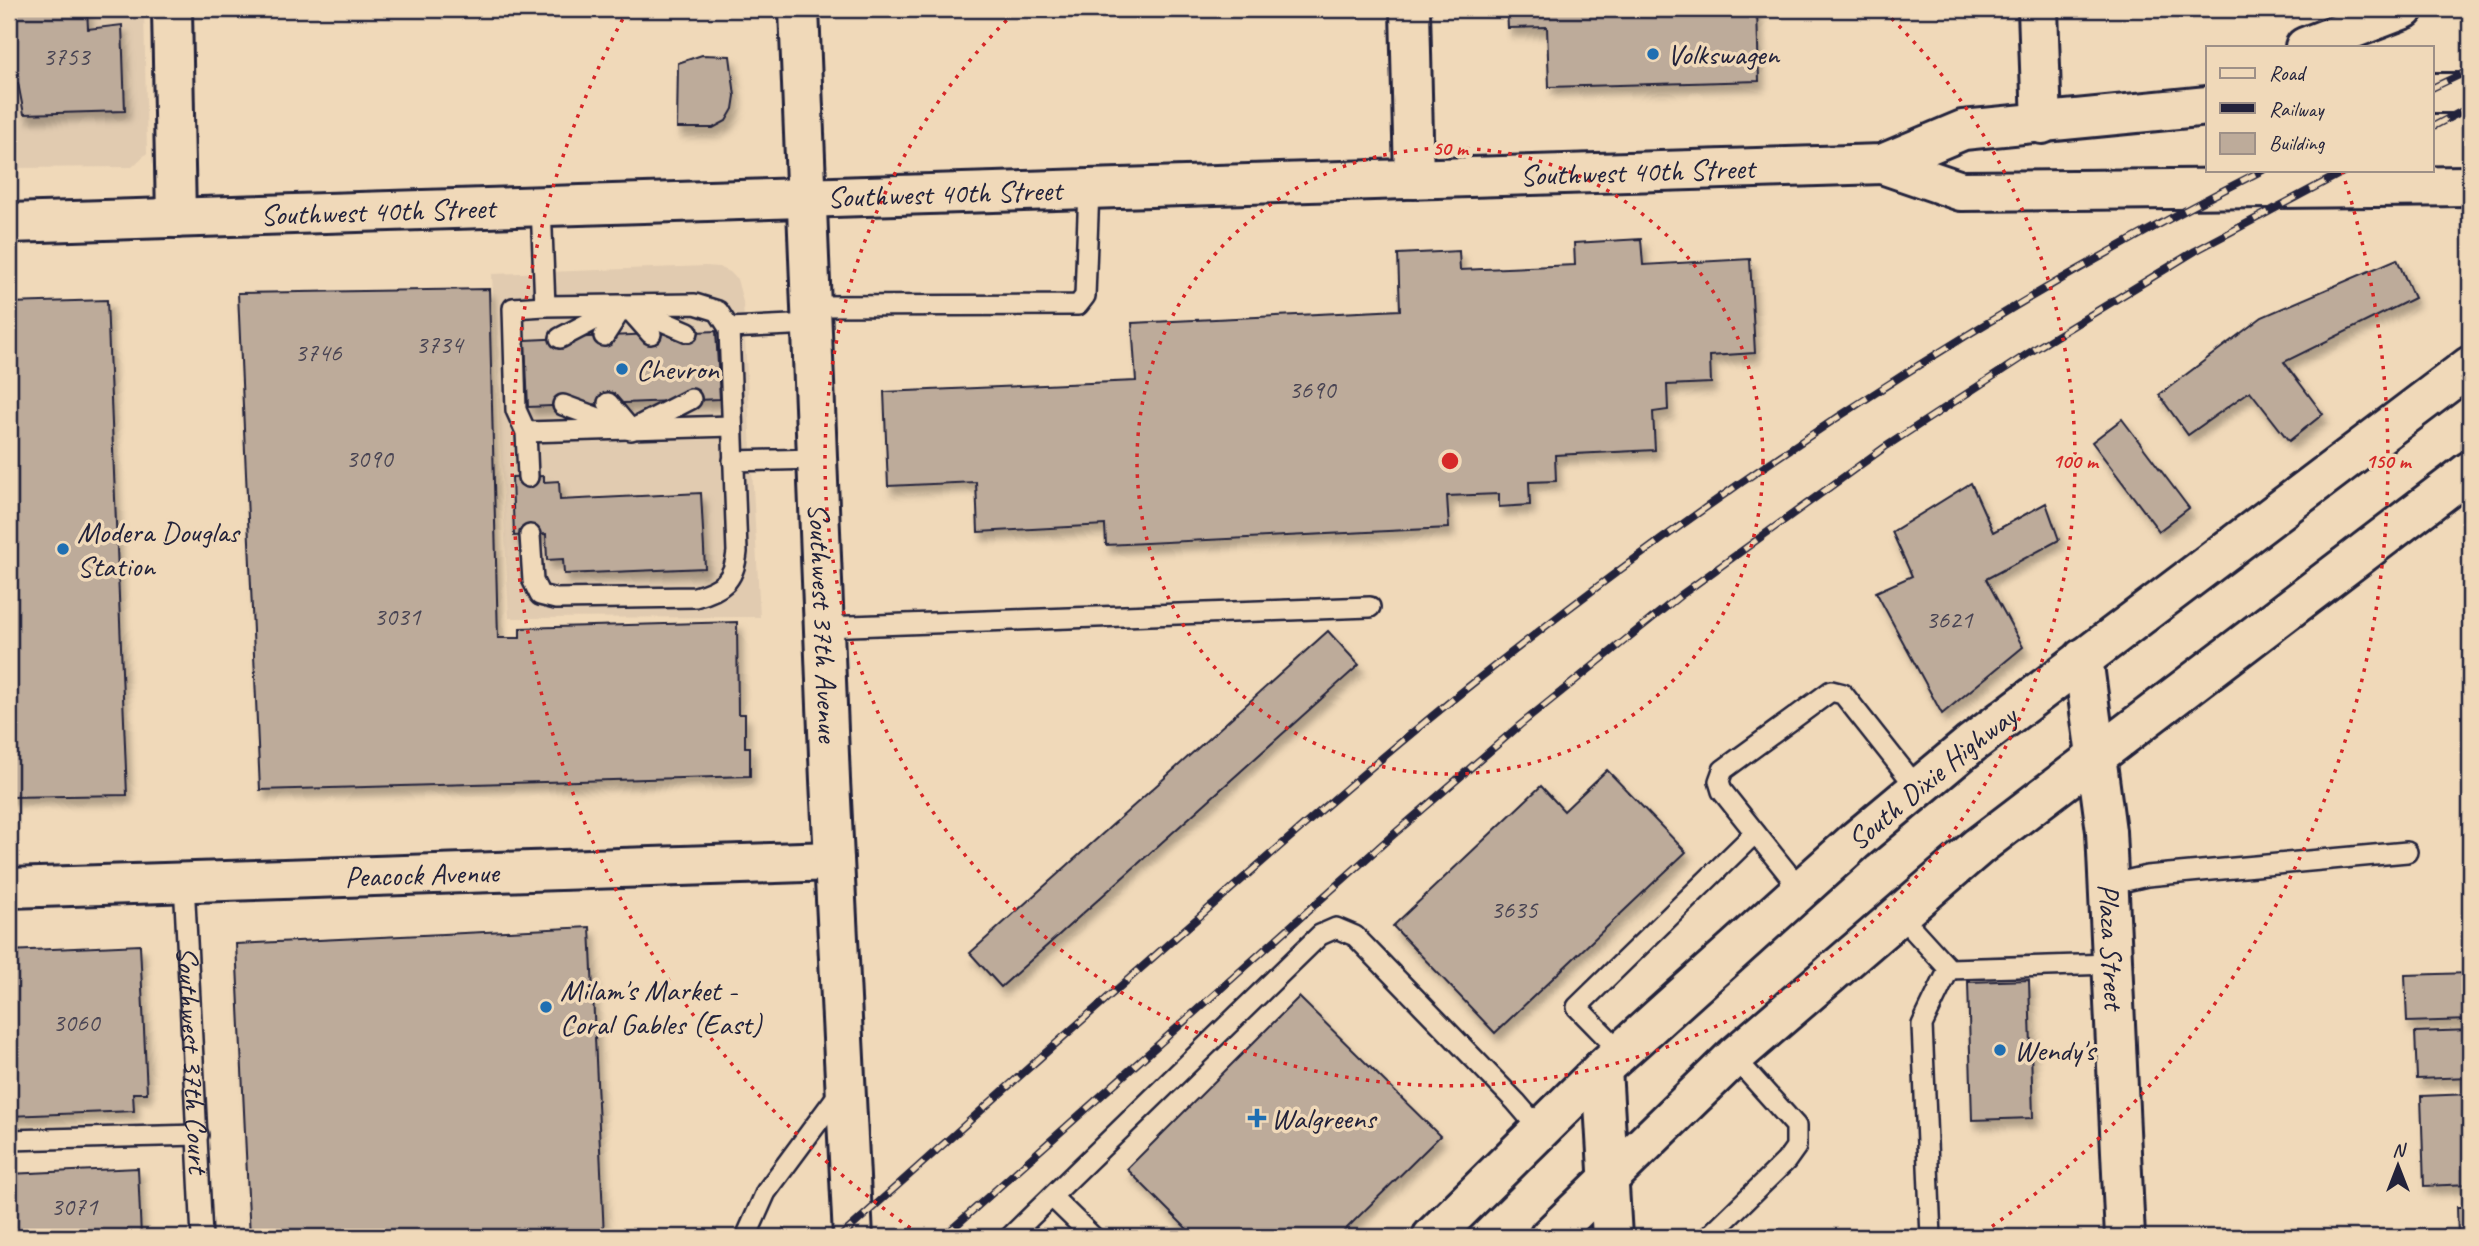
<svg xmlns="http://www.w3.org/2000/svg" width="2479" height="1246" font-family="Caveat,sans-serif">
  <defs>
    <filter id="shadow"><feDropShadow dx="4.5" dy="8" stdDeviation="3.5" flood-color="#0004"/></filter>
  </defs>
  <rect width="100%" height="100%" fill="#f0d9b9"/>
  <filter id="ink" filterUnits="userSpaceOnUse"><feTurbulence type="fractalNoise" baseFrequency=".0143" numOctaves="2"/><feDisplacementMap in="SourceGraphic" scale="14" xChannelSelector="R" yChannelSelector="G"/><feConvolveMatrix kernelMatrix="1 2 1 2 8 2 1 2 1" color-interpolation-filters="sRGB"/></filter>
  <g filter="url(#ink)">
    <g fill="#e1cbb0">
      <polygon points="9,9 144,9 147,153 132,167 9,168"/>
      <polygon points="706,266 719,267 730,272 737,279 743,302 760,617 509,618 492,274"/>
    </g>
    <g fill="#bdab9a" stroke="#22223b" stroke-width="2" filter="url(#shadow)">
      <polygon points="9,9 87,9 88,29 122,25 125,111 24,114 18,83 9,83"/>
      <polygon points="1507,9 1757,9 1759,81 1549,87 1547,27 1508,28"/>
      <polygon points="702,55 730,56 735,96 733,109 726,121 713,128 677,128 678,63"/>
      <polygon points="1641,239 1643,265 1750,259 1755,353 1710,356 1711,383 1667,385 1668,410 1653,412 1655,450 1555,455 1556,481 1529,482 1530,505 1499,507 1499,494 1447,496 1449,528 1106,545 1105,525 978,532 976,482 888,486 884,392 1136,381 1132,323 1400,310 1398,254 1459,251 1460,270 1575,265 1574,243"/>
      <polygon points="2397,259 2414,298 2284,362 2323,414 2289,441 2250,391 2188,435 2159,395 2262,317"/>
      <polygon points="489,289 498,638 520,638 520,628 737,622 738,714 745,714 745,747 750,747 750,776 260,790 238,293"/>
      <polygon points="107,300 127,795 9,797 9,303"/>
      <polygon points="716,331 720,399 528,407 525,340"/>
      <polygon points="2122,419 2189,508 2159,531 2092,442"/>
      <polygon points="544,476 544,482 559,481 560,500 701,493 705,568 564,574 563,559 547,560 546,534 514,536 512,477"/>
      <polygon points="1971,483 1993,532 2046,503 2059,540 1986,579 2023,647 1942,714 1876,592 1912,576 1892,532"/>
      <polygon points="1328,631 1359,665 1001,987 970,953"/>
      <polygon points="1607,770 1686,852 1495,1033 1393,926 1541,786 1564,811"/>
      <polygon points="590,927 604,1237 250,1237 236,944"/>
      <polygon points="140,945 147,1093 133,1093 134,1111 9,1116 9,951"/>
      <polygon points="2470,973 2470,1020 2407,1022 2405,975"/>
      <polygon points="2029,980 2033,1118 1972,1120 1968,982"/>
      <polygon points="1299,997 1440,1136 1338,1237 1195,1237 1127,1169"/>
      <polygon points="2470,1030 2470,1077 2417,1079 2415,1032"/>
      <polygon points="2470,1094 2470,1184 2424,1186 2421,1096"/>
      <polygon points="138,1168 141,1237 9,1237 9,1174"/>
      <polygon points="2457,1207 2470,1207 2470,1237 2458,1237"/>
    </g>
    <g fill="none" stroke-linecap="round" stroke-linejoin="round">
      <g stroke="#22223b" stroke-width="24">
        <g id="service">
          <polyline points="811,306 1078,305 1085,296 1089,189"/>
          <polyline points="628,308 651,334"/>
          <polyline points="632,308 688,332"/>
          <polyline points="729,328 812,324"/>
          <polyline points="604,336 624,305"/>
          <polyline points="560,338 621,306"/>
          <polyline points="608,403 630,429"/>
          <polyline points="563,405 631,430 691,399"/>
          <polyline points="526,432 732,426"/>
          <polyline points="733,461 817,459"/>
          <polyline points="528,477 526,432 516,410 513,308 545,306"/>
          <path d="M530 535 533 581 540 595 556 599 695 597C722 590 734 581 737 552L729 328 718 311 695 304 545 306 541 205"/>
          <polyline points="824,627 1370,607"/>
          <path id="s1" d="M184 882 202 1237"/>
          <polyline points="2108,885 2147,876 2407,852"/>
          <polyline points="1801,890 1722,791 1719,781 1723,770 1831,691 1843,694 1918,789"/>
          <polyline points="1899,914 1949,969 2111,964"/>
          <polyline points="1621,1052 1577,1007 1755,833"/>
          <polyline points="9,1140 198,1135"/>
          <polyline points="1052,1197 1093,1237"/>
          <polyline points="746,1237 766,1192 843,1088"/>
          <polyline points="1010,1237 1320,935 1336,928 1355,936 1516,1102 1540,1130"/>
          <polyline points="1708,1237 1786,1161 1796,1147 1796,1126 1734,1057"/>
          <polyline points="1931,1237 1922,1025 1949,969"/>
        </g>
      </g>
      <g stroke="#22223b" stroke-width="44">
        <g id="minor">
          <polyline points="172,9 176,218"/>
          <polyline points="1410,9 1414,179"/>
          <polyline points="2038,9 2042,124"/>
          <polyline points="2305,47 2404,9"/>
          <path id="s2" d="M2083 658 2106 831 2125 1237"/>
          <path id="s3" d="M9 888 834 861"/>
          <polyline points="1602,1069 1612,1237"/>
        </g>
      </g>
      <g stroke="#22223b" stroke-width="44">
        <g id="secondary">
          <path id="s4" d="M799 9 830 780 853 1237"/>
        </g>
      </g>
      <g stroke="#22223b" stroke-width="44">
        <g id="primary">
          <polyline points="2432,93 2470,93"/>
          <polyline points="1882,164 1961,191 2470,186"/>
          <path id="s5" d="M9 223 1882 164 1963 130 2208 106"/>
        </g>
      </g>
      <g stroke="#22223b" stroke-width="44">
        <g id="trunk">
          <path id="s6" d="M1432 1237 1602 1069 1855 841 1971 744 2470 366"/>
          <polyline points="1549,1237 1734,1057 1979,846 2470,471"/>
        </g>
      </g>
      <use href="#service" stroke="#f0d9b9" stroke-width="19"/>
      <use href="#minor" stroke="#f0d9b9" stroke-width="38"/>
      <use href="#secondary" stroke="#f0d9b9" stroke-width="38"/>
      <use href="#primary" stroke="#f0d9b9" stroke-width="38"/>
      <use href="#trunk" stroke="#f0d9b9" stroke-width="38"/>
      <g stroke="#22223b" stroke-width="8">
        <g id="rail">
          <polyline points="2432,88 2470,70"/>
          <polyline points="2432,127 2470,107"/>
          <path d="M840 1237C965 1125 1089 1013 1215 903 1303 826 1390 749 1482 676 1724 483 1986 310 2263 170"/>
          <polyline points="943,1237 1386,841 1520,725 1681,595 1885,447 2035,349 2195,251 2347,170"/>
        </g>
      </g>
      <use href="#rail" stroke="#f0d9b9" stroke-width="5" stroke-dasharray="16" stroke-linecap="butt"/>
    </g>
  </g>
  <g fill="none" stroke="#d62828" stroke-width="3.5" stroke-dasharray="3.5 7">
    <circle cx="1450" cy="461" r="313"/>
    <path d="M1884 11A625 625 0 1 1 1016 11"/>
    <path d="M919 1234A938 938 0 0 1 626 13M2342 171A938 938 0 0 1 1981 1234"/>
  </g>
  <g fill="#1f6fb2" stroke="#f0d9b9" stroke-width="2.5">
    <circle cx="1653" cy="54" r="7"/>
    <circle cx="622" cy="369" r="7"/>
    <circle cx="63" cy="549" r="7"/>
    <circle cx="546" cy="1007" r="7"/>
    <circle cx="2000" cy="1050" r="7"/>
    <path d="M1253.5 1107.5h7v7h7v7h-7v7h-7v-7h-7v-7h7z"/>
  </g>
  <g text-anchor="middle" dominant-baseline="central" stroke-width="7" stroke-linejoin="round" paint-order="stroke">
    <g font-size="26" fill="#494453">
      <text x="66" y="56">3753</text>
      <text x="439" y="344">3734</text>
      <text x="318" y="352">3746</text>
      <text x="1312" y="389">3690</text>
      <text x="369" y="458">3090</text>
      <text x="397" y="616">3031</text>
      <text x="1949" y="619">3621</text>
      <text x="1514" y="909">3635</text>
      <text x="76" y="1022">3060</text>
      <text x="74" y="1206">3071</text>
    </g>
    <g font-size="30" fill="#22223b" stroke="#f0d9b9" text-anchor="start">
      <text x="1667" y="54">Volkswagen</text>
      <text x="636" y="369">Chevron</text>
      <text x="77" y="532">Modera Douglas<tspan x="77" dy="34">Station</tspan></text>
      <text x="560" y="990">Milam's Market -<tspan x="560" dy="34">Coral Gables (East)</tspan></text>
      <text x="2014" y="1050">Wendy's</text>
      <text x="1271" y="1118">Walgreens</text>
    </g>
    <g font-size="30" fill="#22223b" stroke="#f0d9b9">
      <text stroke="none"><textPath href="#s5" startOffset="1629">Southwest 40th Street</textPath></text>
      <text stroke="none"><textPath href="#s5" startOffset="936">Southwest 40th Street</textPath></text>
      <text stroke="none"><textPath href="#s5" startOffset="369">Southwest 40th Street</textPath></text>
      <text stroke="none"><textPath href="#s4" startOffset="614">Southwest 37th Avenue</textPath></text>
      <text stroke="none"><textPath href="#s6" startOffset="679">South Dixie Highway</textPath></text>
      <text stroke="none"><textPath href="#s3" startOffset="413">Peacock Avenue</textPath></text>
      <text stroke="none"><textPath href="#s2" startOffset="290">Plaza Street</textPath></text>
      <text stroke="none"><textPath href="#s1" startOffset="178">Southwest 37th Court</textPath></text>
    </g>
  </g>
  <circle cx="1450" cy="461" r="10" fill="#d62828" stroke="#f0d9b9" stroke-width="3.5"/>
  <g font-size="21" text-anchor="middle" font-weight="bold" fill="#d62828" stroke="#f0d9b9" stroke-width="7" stroke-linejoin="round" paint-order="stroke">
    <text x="1450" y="155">50 m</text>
    <text x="2075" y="468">100 m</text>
    <text x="2388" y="468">150 m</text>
  </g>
  <rect width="2479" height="1246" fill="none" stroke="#f0d9b9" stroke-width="35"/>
  <rect x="18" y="18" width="2444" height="1211" fill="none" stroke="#22223b" stroke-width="2.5" filter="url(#ink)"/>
  <rect x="2206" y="46" width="228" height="126" fill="#f0d9b9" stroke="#9e9087" stroke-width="2"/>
  <rect x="2220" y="68" width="35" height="10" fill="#f0d9b9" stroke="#9e9087" stroke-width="2"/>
  <text x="2269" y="80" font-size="21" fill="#22223b">Road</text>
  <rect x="2220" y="103" width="35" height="10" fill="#22223b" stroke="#9e9087" stroke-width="2"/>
  <text x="2269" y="116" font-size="21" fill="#22223b">Railway</text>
  <rect x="2220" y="133" width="35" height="21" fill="#bdab9a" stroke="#9e9087" stroke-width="2"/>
  <text x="2269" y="150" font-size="21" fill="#22223b">Building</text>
  <g transform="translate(2398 1166)" stroke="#f0d9b9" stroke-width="5" paint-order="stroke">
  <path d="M0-5L12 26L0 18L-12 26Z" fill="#22223b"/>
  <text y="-10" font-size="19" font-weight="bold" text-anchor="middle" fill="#22223b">N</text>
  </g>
</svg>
